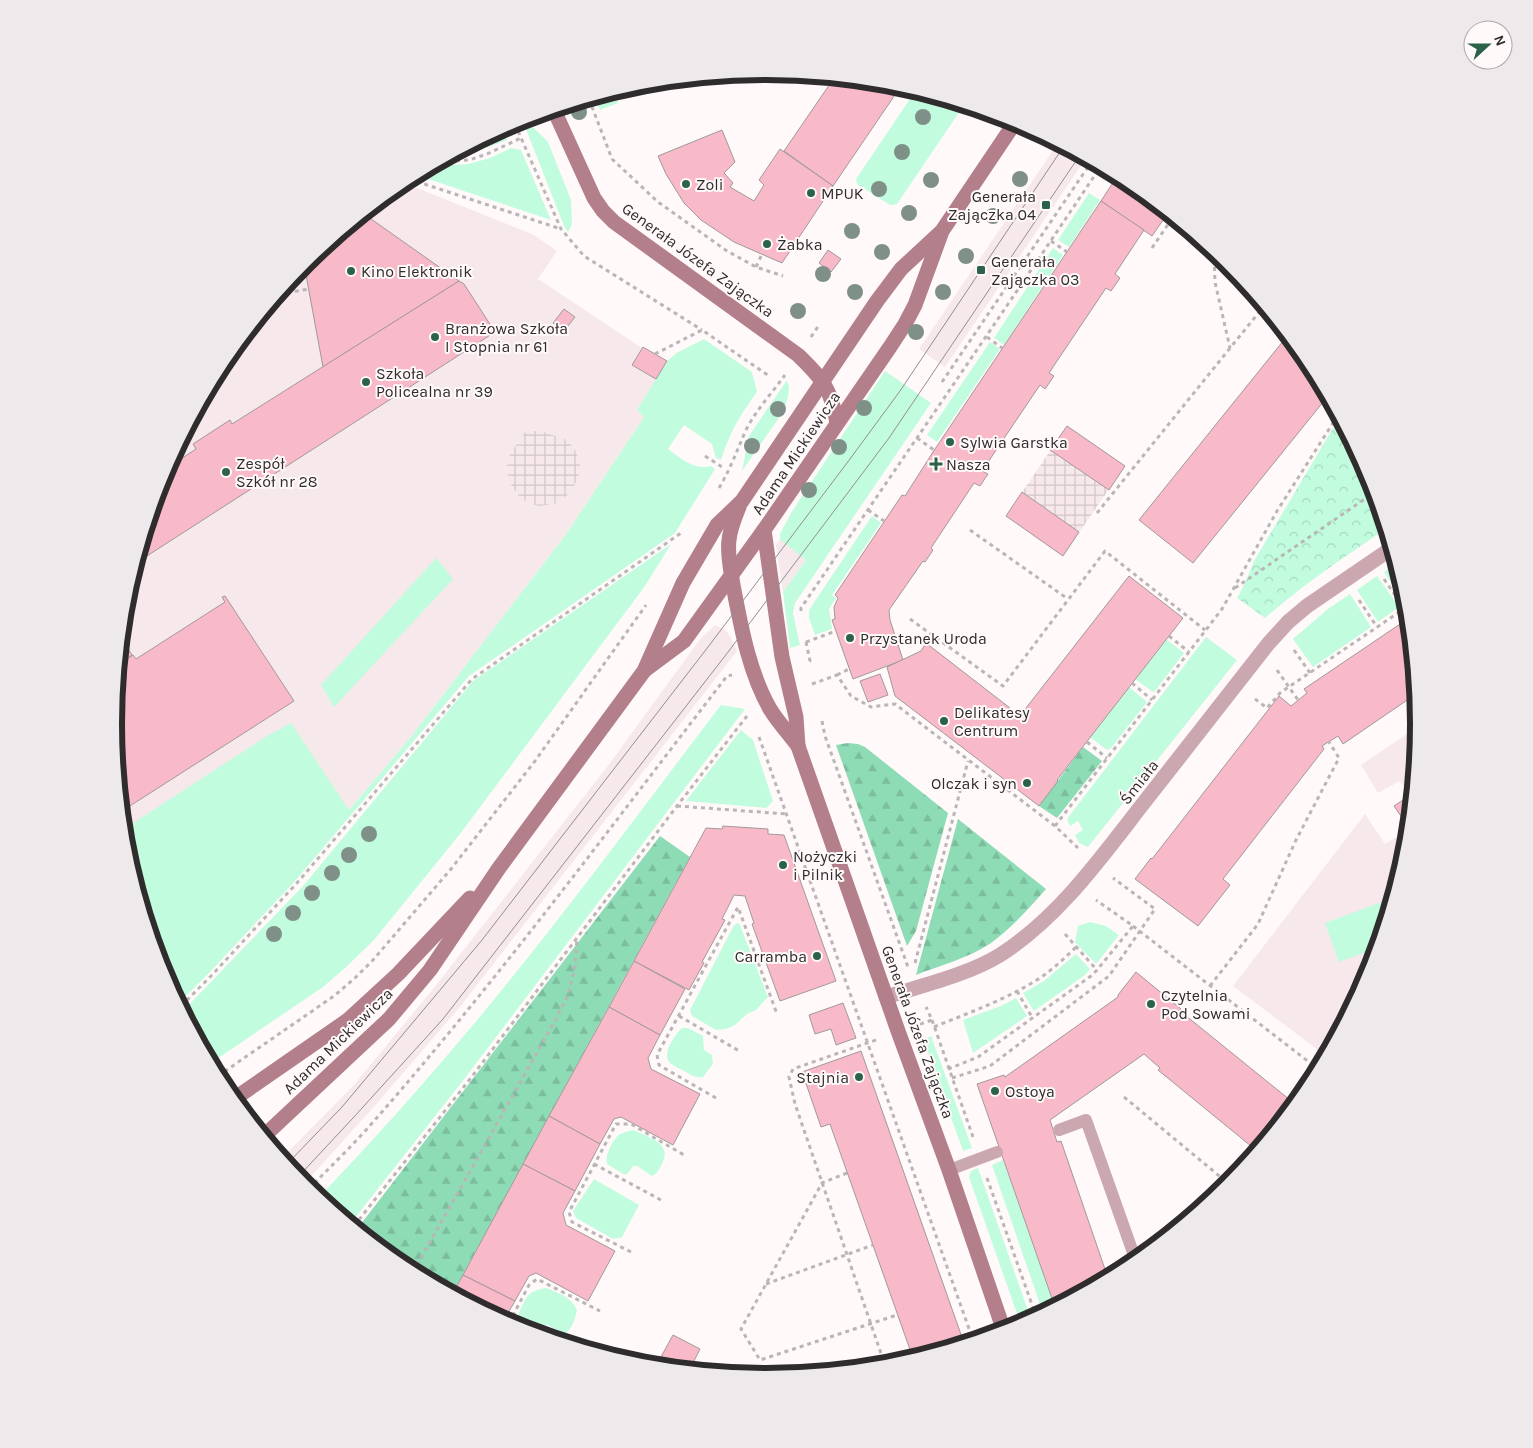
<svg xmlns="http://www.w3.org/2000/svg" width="1533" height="1448" font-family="Karla,sans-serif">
  <defs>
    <pattern id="industrial-grid" width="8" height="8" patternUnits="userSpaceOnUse" patternTransform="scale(1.25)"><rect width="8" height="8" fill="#f6e8eb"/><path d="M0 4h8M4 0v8" fill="none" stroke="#d3c7ca"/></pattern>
    <pattern id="forest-firs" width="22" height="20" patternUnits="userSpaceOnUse" patternTransform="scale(1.25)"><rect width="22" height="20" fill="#8edcb5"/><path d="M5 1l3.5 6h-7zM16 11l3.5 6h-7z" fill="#7bbd9c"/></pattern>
    <pattern id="park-crowns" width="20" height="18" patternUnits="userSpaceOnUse" patternTransform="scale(1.25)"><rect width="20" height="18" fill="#c2fcde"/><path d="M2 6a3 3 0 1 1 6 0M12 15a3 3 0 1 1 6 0" fill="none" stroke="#a7d8bf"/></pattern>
  </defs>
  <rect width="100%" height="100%" fill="#fff9fa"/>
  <g fill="#f6e8eb">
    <polygon points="1058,143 1086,158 945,367 919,349"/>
    <polygon points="402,182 534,235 557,251 538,279 642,348 632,365 656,379 637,410 644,417 564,537 410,738 330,832 163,974 126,851 114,724 126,596 164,474 224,361 305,262"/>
    <polygon points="781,539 806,560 783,592 776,545"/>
    <polygon points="715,625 726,631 730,636 737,651 459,1008 372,1109 304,1184 282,1158 354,1085 433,989 607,767 701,638"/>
    <polygon points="1419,726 1412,801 1400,781 1378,793 1361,765"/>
    <polygon points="1365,814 1385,844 1409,829 1407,852 1369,974 1326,1056 1233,986"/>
  </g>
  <g fill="url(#industrial-grid)">
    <polygon points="1067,426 1125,466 1063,556 1006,516"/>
    <polygon points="526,431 541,431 567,440 575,450 580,461 580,473 571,492 558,503 540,506 528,503 519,496 512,487 507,473 507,466 510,454"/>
  </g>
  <g fill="#c2fcde">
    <polygon points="916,90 964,105 897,204 890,205 857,184 856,179"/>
    <polygon points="613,92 618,103 600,110 595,97"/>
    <polygon points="524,124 534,128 548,142 571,200 572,224 568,232 564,226"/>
    <polygon points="504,131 507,140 473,153 453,155 479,141"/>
    <polygon points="511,148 521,150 551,220 416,175 433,166 468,164 490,158"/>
    <polygon points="1089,193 1100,200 1069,247 1058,240"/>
    <polygon points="1053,248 1063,255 1004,345 994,338"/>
    <path d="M704 339 752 372 757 392C740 415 730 432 721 460L716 458 712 444 684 425 668 449C680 458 695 471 711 466L715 469 675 533 469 676 295 881 209 973 179 1003 163 974 126 851 124 829 267 736 291 723 349 810 410 738 564 537 644 417 637 410 667 361 678 352Z"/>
    <polygon points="990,342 1000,349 937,442 927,435"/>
    <polygon points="885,371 931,403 795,603 793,613 800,645 790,648 783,592 806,560 781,540 780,541 780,534 791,513"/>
    <polygon points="787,380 789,388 788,397 783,412 742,471 749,436"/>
    <polygon points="872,516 881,523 832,595 836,598 829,609 832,629 815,635 809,618 809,610"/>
    <polygon points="671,544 645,586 460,834 374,940 344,969 323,987 211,1063 183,1011 303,886 473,681"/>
    <polygon points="436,558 453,579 334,707 321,685"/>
    <polygon points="1396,563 1407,597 1407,602 1405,603 1384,572"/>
    <polygon points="1377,576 1399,607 1378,622 1357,590"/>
    <polygon points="1350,594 1371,627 1313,667 1293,639 1328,609"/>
    <polygon points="1206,637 1237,660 1088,847 1079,843 1075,835 1083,830 1078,821 1070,826 1067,819"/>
    <polygon points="1166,639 1184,653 1155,691 1153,692 1135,679"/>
    <polygon points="1129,687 1147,702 1111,748 1107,750 1090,737"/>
    <path d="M721 705 745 709 465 1078 351 1223 319 1197C366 1148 412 1097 456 1045 549 936 634 819 721 705Z"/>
    <polygon points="741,730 753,740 773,801 766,808 686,801"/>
    <polygon points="1393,898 1377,948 1339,962 1325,923"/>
    <polygon points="1090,922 1106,926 1119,935 1096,964 1075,942 1078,926"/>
    <polygon points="738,923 740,925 768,997 756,1010 747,1014 735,1025 726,1029 716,1030 692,1016 690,1010 734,925"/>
    <polygon points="1076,954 1090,969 1085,975 1034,1011 1023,993 1044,981"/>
    <polygon points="1016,998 1027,1016 973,1053 963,1020 1001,1006"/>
    <path d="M682 1028H688L703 1036 704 1050 712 1055 713 1064 703 1077C695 1078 691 1075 684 1071 680 1069 674 1066 670 1063 661 1053 675 1035 682 1028Z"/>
    <polygon points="931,1036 972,1148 963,1151 923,1039"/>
    <path d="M634 1130C649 1138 673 1143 662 1164 659 1169 658 1173 652 1176L637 1166H633L629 1172 625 1175 607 1164C606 1157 607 1154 610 1148 616 1135 619 1133 634 1130Z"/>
    <polygon points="1003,1160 1055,1307 1043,1313 992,1165"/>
    <polygon points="978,1168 1031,1319 1021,1325 969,1177 971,1171"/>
    <polygon points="594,1179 639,1205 622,1237 613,1239 576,1218 573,1211"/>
    <path d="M546 1288C559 1293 571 1297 577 1310 575 1319 572 1330 564 1334L548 1325H544L541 1330 537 1333 519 1322C517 1315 519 1313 522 1306 528 1293 531 1291 546 1288Z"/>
  </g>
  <g fill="url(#forest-firs)">
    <polygon points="848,743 858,744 865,747 948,813 916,931 907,946 836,745"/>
    <polygon points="1083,747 1102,761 1057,818 1039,806"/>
    <path d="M958 819 1046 889C1029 908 1012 928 991 943 969 958 941 965 916 975Z"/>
    <polygon points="660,836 690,857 453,1293 404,1267 357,1229"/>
  </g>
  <path fill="url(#park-crowns)" d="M1340 419 1370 474 1386 529C1344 557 1303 585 1265 618L1237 598 1245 583 1254 561 1336 423Z"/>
  <g fill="#f8b9c8" stroke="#a1999b">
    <polygon points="834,78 894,84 901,86 833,186 784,151"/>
    <polygon points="667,81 634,94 631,86 639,84"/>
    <polygon points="722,130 735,162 724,173 733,183 730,187 754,201 764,185 759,180 780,149 833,186 782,263 734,242 701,220 684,203 666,174 658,156"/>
    <polygon points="1118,175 1129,181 1168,213 1152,236 1101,201"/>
    <polygon points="1101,201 1144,230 1115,274 1120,278 1111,291 1106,288 1049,373 1054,376 1045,389 1040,385 982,471 988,474 980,486 974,483 931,548 933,550 925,562 923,561 889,610 890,620 903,660 853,679 832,620 835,619 834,607 838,598 835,595 902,495 905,496 933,452"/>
    <polygon points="364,214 459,281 323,367 304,264"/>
    <polygon points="828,250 841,259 831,272 819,263"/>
    <polygon points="459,281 464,284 495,332 136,563 164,474 167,468 196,449 193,444 230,420 232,424"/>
    <polygon points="564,309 575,317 564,331 553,323"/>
    <polygon points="1288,335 1309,362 1328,396 1193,563 1139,520"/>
    <polygon points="643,347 667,361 656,379 632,365"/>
    <polygon points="1067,426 1125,466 1109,490 1050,450"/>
    <polygon points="1022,492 1079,532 1063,556 1006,516"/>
    <polygon points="1129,576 1183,618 1057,780 1058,781 1039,806 895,696 887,667 921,651 926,643 1010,708 1009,709 1019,717"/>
    <polygon points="225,596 294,701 122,811 114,724 120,663 133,655 136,659 225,602 222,597"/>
    <polygon points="1409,618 1416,694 1343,744 1338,736 1322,746 1324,749 1223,879 1230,885 1198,926 1135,879 1151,858 1152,859 1279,696 1291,706 1307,693 1304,689"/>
    <polygon points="122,640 132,655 120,663"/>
    <polygon points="880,674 888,695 868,702 860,681"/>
    <polygon points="1409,796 1412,801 1409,828 1394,806"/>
    <polygon points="723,826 768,829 768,834 784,835 836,981 780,1001 752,924 754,923 745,896 734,895 722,919 725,920 702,962 704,963 689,990 634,961 706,828 722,829"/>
    <polygon points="634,961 685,989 660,1035 609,1007"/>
    <polygon points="1136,972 1181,1009 1180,1011 1295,1104 1257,1151 1158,1070 1160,1068 1144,1054 1050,1120 1057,1142 1061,1141 1108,1278 1055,1307 977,1084 1004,1075 1005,1077 1118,997 1118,995"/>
    <polygon points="843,1003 856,1038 836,1045 831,1029 815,1034 809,1015"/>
    <polygon points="609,1007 660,1035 648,1058 651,1069 700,1094 673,1145 621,1117 614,1119 600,1144 549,1116"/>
    <polygon points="861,1051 964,1343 913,1358 830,1124 821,1127 802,1072"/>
    <polygon points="549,1116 600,1144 575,1191 523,1164"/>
    <polygon points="523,1164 575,1191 563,1213 566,1225 615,1251 588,1301 536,1273 529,1276 515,1301 463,1275"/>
    <polygon points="463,1275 515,1301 504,1320 453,1293"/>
    <polygon points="673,1335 700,1349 690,1369 656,1366"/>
  </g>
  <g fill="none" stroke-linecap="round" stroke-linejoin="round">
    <g stroke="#bab5b6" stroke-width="3" stroke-dasharray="4 4" stroke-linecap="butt">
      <polyline points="589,99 612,159 658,202 727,251 756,267 783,276"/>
      <polyline points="515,124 561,229 584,256 702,330"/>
      <polyline points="440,162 469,160 487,154 521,138"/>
      <polyline points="409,179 561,229"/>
      <polyline points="1051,241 1067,252"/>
      <polyline points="1152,248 1173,217"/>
      <polyline points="1214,251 1215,282 1230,348"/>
      <polyline points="756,267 762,254"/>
      <polyline points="279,294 309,289"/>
      <polyline points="811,337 819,325"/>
      <polyline points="987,337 1002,348"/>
      <polyline points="655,354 702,330 769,376"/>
      <polyline points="942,382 1092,161"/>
      <polyline points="917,438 934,450"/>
      <polyline points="705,456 722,467"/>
      <path d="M719 488C731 468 737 450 746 430 756 410 772 393 785 375"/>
      <polyline points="868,510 884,521"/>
      <polyline points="1097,513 1264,306"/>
      <polyline points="970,530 1068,599"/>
      <polyline points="1384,579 1404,608"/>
      <polyline points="1235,588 1375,492"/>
      <polyline points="1359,600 1377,627"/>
      <path d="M801 611V608C901 461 1002 314 1101 166"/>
      <polyline points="910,619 1003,686 1105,551 1205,630"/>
      <polyline points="1169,636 1189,652"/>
      <polyline points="806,642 810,661 806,663"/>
      <polyline points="806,642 836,631"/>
      <polyline points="1294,650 1310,673"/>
      <polyline points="1277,670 1298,700"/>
      <polyline points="837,675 849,669"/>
      <polyline points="1132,683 1152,700"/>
      <polyline points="812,684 837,675 851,696 871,707 895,704 1055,826 1078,848"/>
      <polyline points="1255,699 1267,708 1280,693 1408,606"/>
      <polyline points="822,721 825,736 908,967"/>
      <polyline points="759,737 973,1340"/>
      <polyline points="1087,742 1107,758"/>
      <polyline points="677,806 787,814"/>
      <polyline points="1055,826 1222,609 1277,511 1338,415"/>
      <polyline points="1133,926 1318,1069"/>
      <polyline points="1065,934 1097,970"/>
      <polyline points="915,963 968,761"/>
      <polyline points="1210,986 1258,924 1296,840 1339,758 1329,742"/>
      <polyline points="1017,991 1033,1019"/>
      <polyline points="181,1006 212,975 297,883 472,679 681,533"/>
      <polyline points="679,1016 741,1052"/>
      <polyline points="932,1020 973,1137"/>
      <polyline points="920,1024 932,1020 926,1007"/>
      <path d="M934 1027C971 1012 1007 999 1040 978 1053 969 1065 958 1076 947"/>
      <polyline points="876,1040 793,1069 789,1077 795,1104 885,1365"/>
      <polyline points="948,1069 978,1057 1091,976 1097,970 1133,926 1096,900"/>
      <polyline points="218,1076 334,996 355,978 373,960 451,869 535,761 646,605"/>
      <polyline points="952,1078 990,1066 1109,976 1155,909 1113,878"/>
      <polyline points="1124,1097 1229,1184"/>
      <polyline points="716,1098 659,1065 657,1055 738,907 777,1014"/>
      <polyline points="594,1164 661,1200"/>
      <polyline points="847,1173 822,1183 741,1329 760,1360 897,1315"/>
      <polyline points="987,1178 1036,1316"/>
      <path d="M309 1189C328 1169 348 1150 367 1129 495 984 609 829 727 676L732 675"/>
      <polyline points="354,1226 470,1079 677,806 747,716"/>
      <polyline points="631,1252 572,1222 569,1212 616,1124 631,1124 684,1155"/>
      <polyline points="413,1272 556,1019 568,995 575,967 577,938"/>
      <polyline points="766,1284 873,1245"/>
      <polyline points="509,1323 529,1285 537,1279 600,1311"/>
      <polyline points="509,1323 519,1328"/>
    </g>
    <g stroke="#cba8b0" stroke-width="12">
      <polyline points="1059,1130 1086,1120 1136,1261"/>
      <polyline points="949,1170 997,1152"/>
    </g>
    <path stroke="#cba8b0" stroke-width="15" d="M886 997C920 986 970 974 1000 955 1058 918 1100 859 1142 805 1184 751 1226 698 1268 644L1288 622 1307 606 1392 548"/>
    <g stroke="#b27f8b" stroke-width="15">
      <path d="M554 110 594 198 603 211 614 222 798 355C823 379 831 389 837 423"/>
      <path d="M739 507C735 517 730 529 729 540 727 554 731 571 733 585 741 627 749 672 770 709 778 722 789 734 798 746"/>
      <polyline points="764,530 782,657 796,717 798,746 898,1031 949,1170 1004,1331"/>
      <polyline points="645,670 684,641 764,530 890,347 905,324 915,305 941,234"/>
      <polyline points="234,1099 348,1020 398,974 470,898"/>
      <polyline points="264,1136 389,1019 430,970 499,868 644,671 683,583 717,525 742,501 877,301 901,269 942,231 1016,121"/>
    </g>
    <g stroke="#928e8f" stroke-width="1">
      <polyline points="287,1164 342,1107 482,940 708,647 847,463 900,391 1064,146"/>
      <polyline points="298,1177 353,1118 443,1019 725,656 889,438 1080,155"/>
    </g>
  </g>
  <g fill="#7f9088">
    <circle cx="579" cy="112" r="8"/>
    <circle cx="923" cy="117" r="8"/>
    <circle cx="902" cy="152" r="8"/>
    <circle cx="1020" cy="179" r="8"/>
    <circle cx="931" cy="180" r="8"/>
    <circle cx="879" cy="189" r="8"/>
    <circle cx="909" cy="213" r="8"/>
    <circle cx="993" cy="216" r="8"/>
    <circle cx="852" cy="231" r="8"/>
    <circle cx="882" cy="252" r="8"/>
    <circle cx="966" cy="256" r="8"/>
    <circle cx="823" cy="274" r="8"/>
    <circle cx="855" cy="292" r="8"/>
    <circle cx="943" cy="292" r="8"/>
    <circle cx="798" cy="311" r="8"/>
    <circle cx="916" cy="332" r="8"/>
    <circle cx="864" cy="408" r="8"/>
    <circle cx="778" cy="409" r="8"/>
    <circle cx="752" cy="446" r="8"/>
    <circle cx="839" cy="447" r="8"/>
    <circle cx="809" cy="490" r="8"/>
    <circle cx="369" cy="834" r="8"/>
    <circle cx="349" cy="855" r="8"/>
    <circle cx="332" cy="873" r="8"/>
    <circle cx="312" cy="893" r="8"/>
    <circle cx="293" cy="913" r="8"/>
    <circle cx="274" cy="934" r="8"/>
  </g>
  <g fill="#2b6249" stroke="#fff9fa" stroke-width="2">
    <circle cx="686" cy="184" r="5"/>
    <circle cx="811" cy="193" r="5"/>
    <rect x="1041" y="200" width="10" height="10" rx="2.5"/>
    <circle cx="767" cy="244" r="5"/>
    <rect x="976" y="265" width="10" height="10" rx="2.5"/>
    <circle cx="351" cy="271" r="5"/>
    <circle cx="435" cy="337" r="5"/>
    <circle cx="366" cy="382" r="5"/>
    <circle cx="950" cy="442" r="5"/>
    <path d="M933.5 456.5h5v5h5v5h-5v5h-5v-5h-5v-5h5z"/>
    <circle cx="226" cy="472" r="5"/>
    <circle cx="850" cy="638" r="5"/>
    <circle cx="944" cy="721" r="5"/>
    <circle cx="1027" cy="783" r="5"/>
    <circle cx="783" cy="865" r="5"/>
    <circle cx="817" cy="956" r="5"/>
    <circle cx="1151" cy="1004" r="5"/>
    <circle cx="859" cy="1077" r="5"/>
    <circle cx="995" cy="1091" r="5"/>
  </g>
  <g text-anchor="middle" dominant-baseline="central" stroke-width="4" stroke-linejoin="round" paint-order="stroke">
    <g font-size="16" fill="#2f2c2d" stroke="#fff9fa" text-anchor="start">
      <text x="696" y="184">Zoli</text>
      <text x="821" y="193">MPUK</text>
      <text x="1036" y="196" text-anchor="end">Generała<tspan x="1036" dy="18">Zajączka 04</tspan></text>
      <text x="777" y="244">Żabka</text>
      <text x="991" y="261">Generała<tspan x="991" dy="18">Zajączka 03</tspan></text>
      <text x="361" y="271">Kino Elektronik</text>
      <text x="445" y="328">Branżowa Szkoła<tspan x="445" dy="18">I Stopnia nr 61</tspan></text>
      <text x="376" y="373">Szkoła<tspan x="376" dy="18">Policealna nr 39</tspan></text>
      <text x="960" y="442">Sylwia Garstka</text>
      <text x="236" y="463">Zespół<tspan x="236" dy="18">Szkół nr 28</tspan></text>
      <text x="946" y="464">Nasza</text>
      <text x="860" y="638">Przystanek Uroda</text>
      <text x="954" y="712">Delikatesy<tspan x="954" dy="18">Centrum</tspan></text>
      <text x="1017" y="783" text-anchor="end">Olczak i syn</text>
      <text x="793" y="856">Nożyczki<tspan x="793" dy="18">i Pilnik</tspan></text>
      <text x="807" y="956" text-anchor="end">Carramba</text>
      <text x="1161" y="995">Czytelnia<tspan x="1161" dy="18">Pod Sowami</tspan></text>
      <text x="849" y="1077" text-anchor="end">Stajnia</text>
      <text x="1005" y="1091">Ostoya</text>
    </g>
    <g font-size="16" fill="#2f2c2d" stroke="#fff9fa">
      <text transform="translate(698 260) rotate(36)">Generała Józefa Zajączka</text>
      <text transform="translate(796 453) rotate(-56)">Adama Mickiewicza</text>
      <text transform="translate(1139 782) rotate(-52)">Śmiała</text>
      <text transform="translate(918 1032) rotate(70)">Generała Józefa Zajączka</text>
      <text transform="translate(338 1041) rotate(-44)">Adama Mickiewicza</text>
    </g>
  </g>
  <path d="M0 0H1533V1448H0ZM122 724a644 644 0 1 1 1288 0a644 644 0 1 1-1288 0Z" fill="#eee9ea" fill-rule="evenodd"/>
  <path fill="none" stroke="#2f2c2d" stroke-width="6" d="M122 724a644 644 0 1 1 1288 0a644 644 0 1 1-1288 0Z"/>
  <g transform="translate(1488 45) rotate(69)"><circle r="24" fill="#fff9fa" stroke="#aca7a8"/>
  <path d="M0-4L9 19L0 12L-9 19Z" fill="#2b6249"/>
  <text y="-8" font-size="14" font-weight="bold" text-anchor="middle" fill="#2f2c2d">N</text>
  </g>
</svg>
